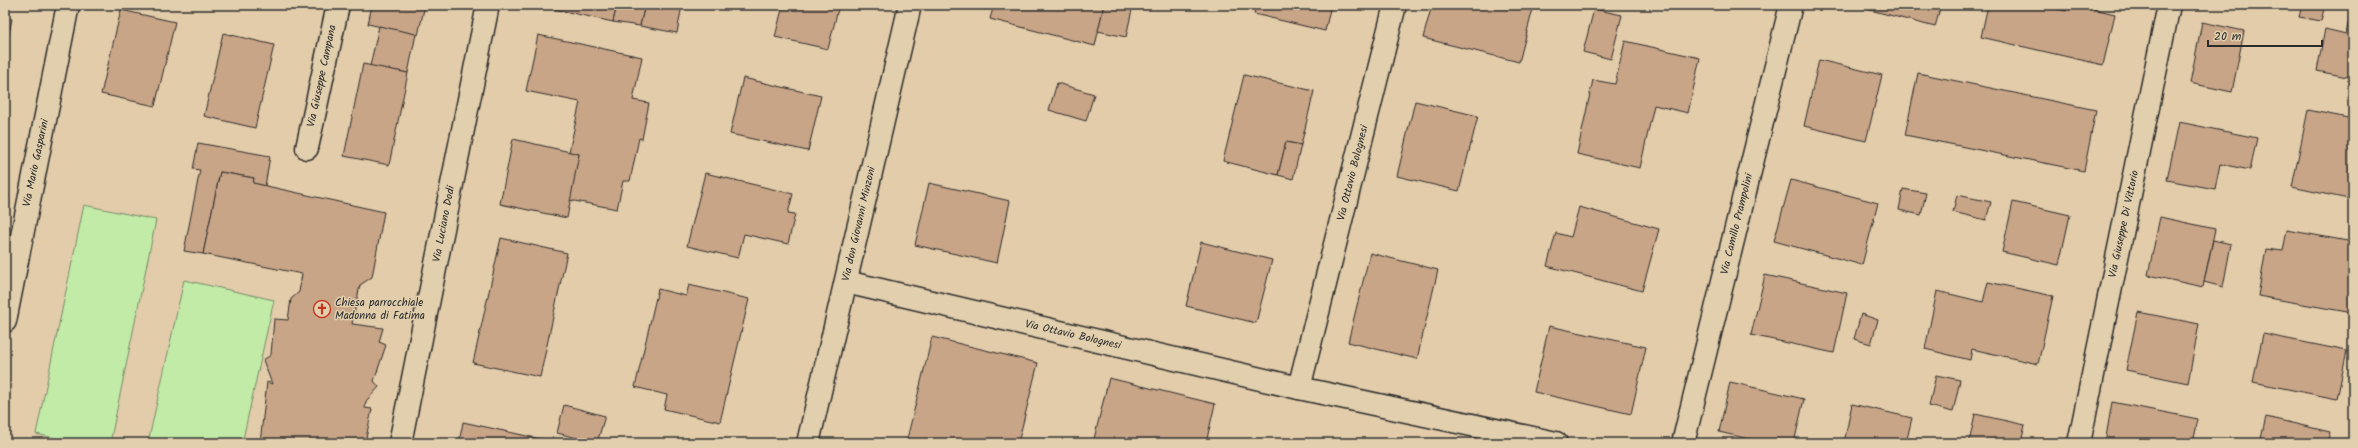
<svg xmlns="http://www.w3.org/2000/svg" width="2358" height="448" font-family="Kalam,sans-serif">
  <rect width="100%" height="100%" fill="#e3ccaa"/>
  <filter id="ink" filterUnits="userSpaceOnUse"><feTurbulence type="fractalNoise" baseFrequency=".025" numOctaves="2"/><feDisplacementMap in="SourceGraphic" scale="8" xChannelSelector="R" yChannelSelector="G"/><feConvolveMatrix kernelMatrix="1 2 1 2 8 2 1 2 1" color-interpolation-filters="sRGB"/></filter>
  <g filter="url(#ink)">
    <g fill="#c2eba7" stroke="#768b69">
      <polygon points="84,205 156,220 110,443 78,443 36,434"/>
      <polygon points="184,280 274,300 242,443 148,443"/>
    </g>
    <g fill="#c9a588" stroke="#2b2b2b">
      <polygon points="372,5 425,5 418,35 368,24"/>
      <polygon points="555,5 617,5 613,22 554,9"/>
      <polygon points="617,5 645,5 640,26 613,22"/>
      <polygon points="645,5 682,5 677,33 640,26"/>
      <polygon points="783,5 839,5 828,49 775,37"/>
      <polygon points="994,5 1104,5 1095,46 990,19"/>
      <polygon points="1104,5 1133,5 1126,37 1098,31"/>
      <polygon points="1256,5 1331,5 1325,31 1254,14"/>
      <polygon points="1432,5 1534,5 1519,62 1423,38"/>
      <polygon points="1694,5 1711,5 1710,9"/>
      <polygon points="1851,5 1941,5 1935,27"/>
      <polygon points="1988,5 2038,5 2066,11 2068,5 2077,5 2115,14 2103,65 1981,37"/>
      <polygon points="2302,5 2325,5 2321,21 2299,17"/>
      <polygon points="2352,5 2352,78 2317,71 2325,29 2346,34"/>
      <polygon points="1594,9 1622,15 1611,59 1583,52"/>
      <polygon points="121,10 175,22 155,106 101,94"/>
      <polygon points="5,18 12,19 5,53"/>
      <polygon points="2202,22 2244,31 2232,92 2190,83"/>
      <polygon points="379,26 416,34 408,73 370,66"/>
      <polygon points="223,33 274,45 255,128 204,116"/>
      <polygon points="538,35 642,57 633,100 649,103 642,139 639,138 630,181 623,181 617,209 569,200 579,154 569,152 580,102 526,91"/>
      <polygon points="1625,41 1700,58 1688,113 1654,105 1640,168 1577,154 1593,80 1615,84"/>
      <polygon points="1819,60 1882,75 1866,141 1804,126"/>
      <polygon points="363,64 408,73 389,165 344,156"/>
      <polygon points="1918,73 2096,110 2084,171 1905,135"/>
      <polygon points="1244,75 1314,91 1301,145 1286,142 1278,175 1223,161"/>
      <polygon points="743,78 821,96 808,151 730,134"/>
      <polygon points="1057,83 1094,94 1086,121 1049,110"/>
      <polygon points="1415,101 1478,116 1459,191 1397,176"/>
      <polygon points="2308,110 2353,119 2353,200 2292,187"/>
      <polygon points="2179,122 2257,138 2250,170 2220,164 2215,189 2167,180"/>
      <polygon points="513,139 579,154 567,218 500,204"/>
      <polygon points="1286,142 1301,145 1293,179 1278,175"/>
      <polygon points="198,143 270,156 265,186 253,183 254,178 220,172 203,254 184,251 200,170 193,169"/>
      <polygon points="220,172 254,178 253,183 384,212 372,277 360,285 352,324 383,328 379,342 386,345 374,381 379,387 366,401 365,408 372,409 365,443 260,443 267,382 272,384 263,360 271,355 274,319 288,320 291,299 299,292 302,274 203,254"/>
      <polygon points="705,173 793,194 788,213 795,214 788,244 744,234 738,258 687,246"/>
      <polygon points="1791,180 1878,203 1862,265 1774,241"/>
      <polygon points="929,183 1010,201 997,263 915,245"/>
      <polygon points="1903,189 1926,193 1921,215 1899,210"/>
      <polygon points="1957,195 1991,202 1986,220 1953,212"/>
      <polygon points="2013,202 2070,215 2059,265 2002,252"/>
      <polygon points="1579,207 1659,229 1642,291 1547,266 1556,233 1571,237"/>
      <polygon points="2160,217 2215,229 2203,287 2148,275"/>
      <polygon points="2287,230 2353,242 2353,313 2258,296 2266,249 2283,251"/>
      <polygon points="501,238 567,253 540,377 473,363"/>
      <polygon points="2213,240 2231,244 2223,287 2204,282"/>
      <polygon points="1201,242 1272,260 1256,323 1186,306"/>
      <polygon points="1370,253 1438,270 1417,359 1348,342"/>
      <polygon points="1765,275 1847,293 1834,353 1751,335"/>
      <polygon points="1988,282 2053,296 2038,364 1972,349 1970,360 1925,349 1937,291 1983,302"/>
      <polygon points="689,285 749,299 720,422 664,409 667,395 635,387 658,289 686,296"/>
      <polygon points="2138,312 2199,324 2188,383 2126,370"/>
      <polygon points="1861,314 1878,320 1871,344 1854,339"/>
      <polygon points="1549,326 1646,347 1631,414 1534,392"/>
      <polygon points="2263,334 2347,351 2337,399 2253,382"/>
      <polygon points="932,337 1038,363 1018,443 906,443"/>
      <polygon points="1936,375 1960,380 1953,412 1929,406"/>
      <polygon points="1109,378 1215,404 1206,443 1093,443"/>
      <polygon points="1730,382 1804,399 1794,443 1766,443 1719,432"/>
      <polygon points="2112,402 2198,419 2193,443 2105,443"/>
      <polygon points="1852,404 1912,418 1906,443 1844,443"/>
      <polygon points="564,405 605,416 597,443 557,433"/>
      <polygon points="1975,414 2025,425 2021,443 1969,443"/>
      <polygon points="2266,417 2330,432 2327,443 2260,443"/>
      <polygon points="463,422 554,442 554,443 459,443"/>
    </g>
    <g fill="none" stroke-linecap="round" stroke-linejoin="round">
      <g stroke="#2b2b2b" stroke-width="25">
        <g id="minor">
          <polyline points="307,148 338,5"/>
          <polyline points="846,282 1299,388 1556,443"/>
          <polyline points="5,321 68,5"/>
          <polyline points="1299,388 1395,5"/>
          <polyline points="400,443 488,5"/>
          <polyline points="808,443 910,5"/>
          <polyline points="1683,443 1791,5"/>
          <polyline points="2079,443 2169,5"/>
        </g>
      </g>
      <use href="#minor" stroke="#e1cfad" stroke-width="22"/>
    </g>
  </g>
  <defs>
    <g id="church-ring" transform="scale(0.9)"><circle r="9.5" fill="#e1cfad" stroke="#c8321e" stroke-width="1.5"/><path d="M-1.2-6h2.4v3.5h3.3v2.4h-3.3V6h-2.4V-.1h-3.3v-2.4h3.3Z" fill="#c8321e"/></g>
  </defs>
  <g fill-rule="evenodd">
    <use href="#church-ring" x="322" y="309"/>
  </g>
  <g text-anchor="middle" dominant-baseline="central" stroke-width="3" stroke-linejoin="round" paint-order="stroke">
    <g font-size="11" fill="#2b2b2b" stroke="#e1cfad">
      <text transform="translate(322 76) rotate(-78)">Via Giuseppe Campana</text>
      <text transform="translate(36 163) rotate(-78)">Via Mario Gasparini</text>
      <text transform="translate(1353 173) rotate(-76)">Via Ottavio Bolognesi</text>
      <text transform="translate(444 224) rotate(-79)">Via Luciano Dodi</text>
      <text transform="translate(859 224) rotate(-77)">Via don Giovanni Minzoni</text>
      <text transform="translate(1737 224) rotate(-76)">Via Camillo Prampolini</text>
      <text transform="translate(2124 224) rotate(-78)">Via Giuseppe Di Vittorio</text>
      <text transform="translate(1073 335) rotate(13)">Via Ottavio Bolognesi</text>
    </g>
    <g font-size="11" fill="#2b2b2b" stroke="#e1cfad" text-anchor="start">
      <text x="335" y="303">Chiesa parrocchiale<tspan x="335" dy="13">Madonna di Fatima</tspan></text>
    </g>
  </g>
  <rect width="2358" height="448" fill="none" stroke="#e1cfad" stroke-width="20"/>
  <rect x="10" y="10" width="2338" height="428" fill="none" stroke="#2b2b2b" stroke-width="1.5" filter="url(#ink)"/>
  <path d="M2208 40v6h114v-6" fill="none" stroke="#2b2b2b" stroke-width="2"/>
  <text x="2214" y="40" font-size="12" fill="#2b2b2b" stroke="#e1cfad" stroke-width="3" paint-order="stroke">20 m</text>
</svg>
